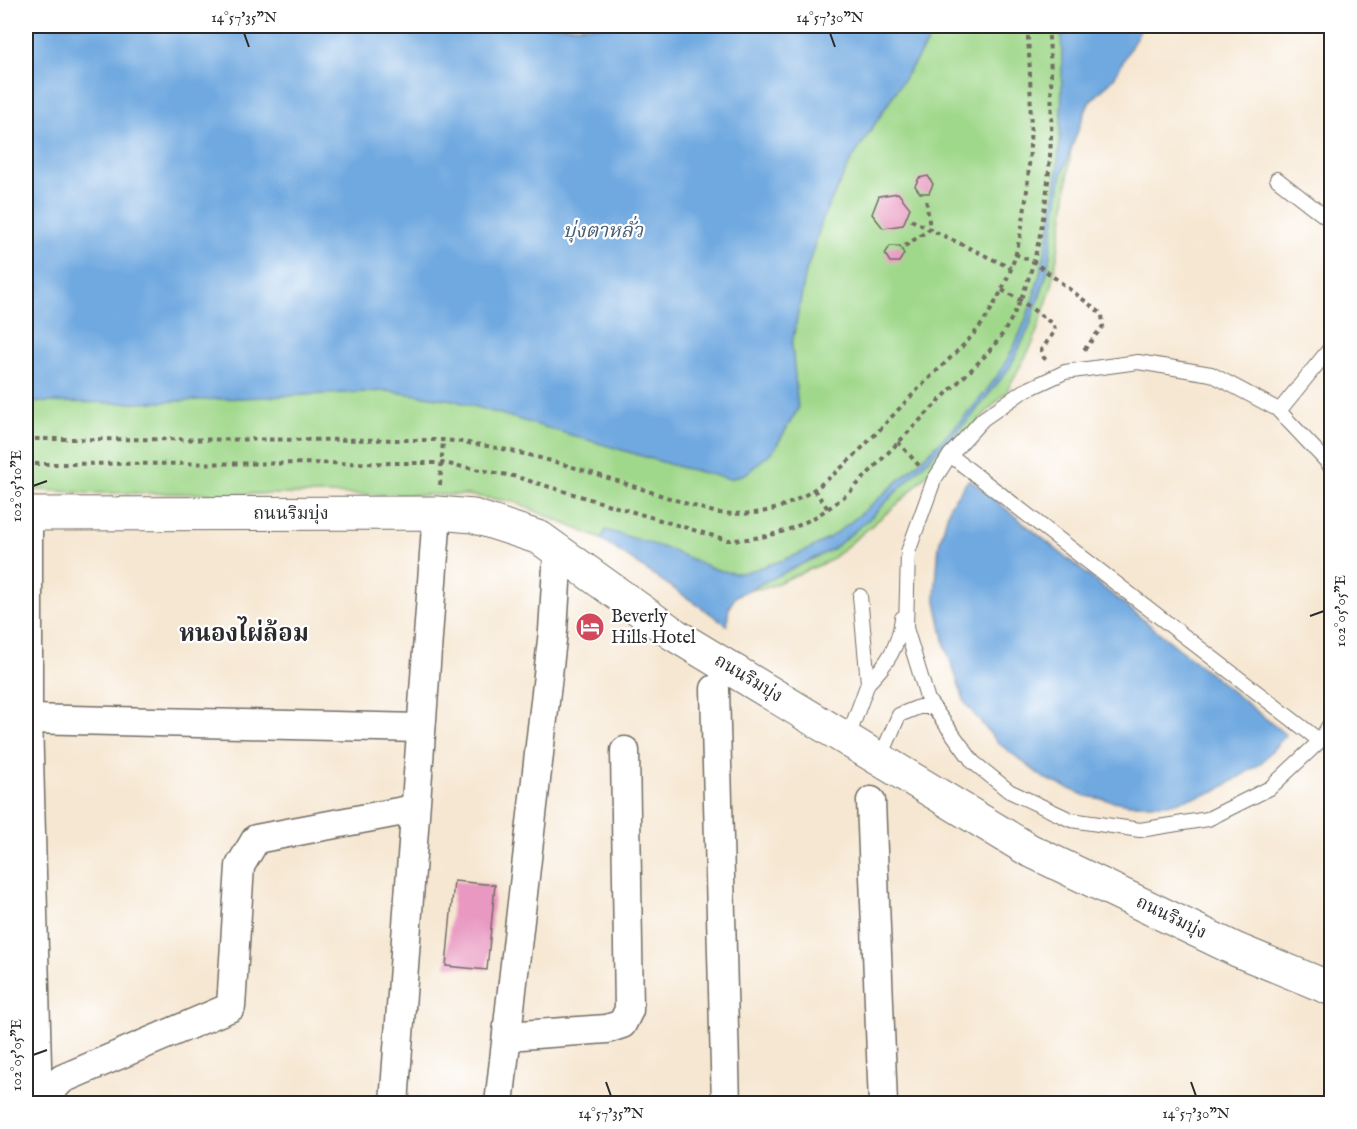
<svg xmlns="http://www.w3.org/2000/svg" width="1357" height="1129" font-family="'IM FELL English','Noto Serif Thai',serif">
  <rect width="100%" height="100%" fill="#fff"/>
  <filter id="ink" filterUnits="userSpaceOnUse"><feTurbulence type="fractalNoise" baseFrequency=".0167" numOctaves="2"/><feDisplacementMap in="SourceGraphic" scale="12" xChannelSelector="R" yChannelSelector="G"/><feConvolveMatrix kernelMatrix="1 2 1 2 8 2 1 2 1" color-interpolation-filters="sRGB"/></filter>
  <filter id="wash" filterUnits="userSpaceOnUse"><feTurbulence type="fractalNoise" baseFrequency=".008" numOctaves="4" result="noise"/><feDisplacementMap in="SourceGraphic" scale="24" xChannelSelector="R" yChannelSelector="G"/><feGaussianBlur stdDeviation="1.35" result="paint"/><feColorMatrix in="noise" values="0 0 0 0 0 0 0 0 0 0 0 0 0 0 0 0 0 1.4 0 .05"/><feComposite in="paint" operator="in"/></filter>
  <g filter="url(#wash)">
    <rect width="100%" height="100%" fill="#f6e7d2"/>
    <polygon fill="#a0d88b" stroke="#66825b" stroke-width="1.5" points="26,26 1075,26 1071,147 1064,215 1052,286 1033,343 1006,392 901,501 829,561 766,588 735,590 653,561 514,502 467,495 87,493 26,489"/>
    <g fill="#70a9e0" stroke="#4e6a86" stroke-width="1.5">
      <polygon points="26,26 938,26 851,161 824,215 806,272 792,344 798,409 774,450 747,473 730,479 679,467 453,400 387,391 138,403 26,402"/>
      <path d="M1061 26H1129L1140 30 1114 78 1089 103 1081 122 1062 174 1047 273 1029 328 1010 367 972 416 870 518 833 549 736 596 729 607 727 625 601 539 606 530C628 537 652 543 675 552 695 560 716 573 739 573 747 573 757 568 765 566 815 551 838 534 877 500 920 462 980 409 1008 358 1057 269 1065 126 1061 26Z"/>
      <polygon points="969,479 1286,735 1260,764 1215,792 1167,804 1129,804 1086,796 1044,778 997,742 965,703 945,645 935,596 939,545 950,505"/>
    </g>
    <g id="blocks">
      <g fill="#e998c1">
        <polygon points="928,176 933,184 929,193 920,193 915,186 919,178"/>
        <polygon points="898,193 910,208 903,225 883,228 872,214 879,196"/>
        <polygon points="890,246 900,246 904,254 899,262 890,262 885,254"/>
        <polygon points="454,881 495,885 487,970 446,966"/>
      </g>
    </g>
  </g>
  <g filter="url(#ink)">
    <use href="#blocks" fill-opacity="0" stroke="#726d65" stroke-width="1.5"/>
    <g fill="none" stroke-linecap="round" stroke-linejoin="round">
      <g stroke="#726d65" stroke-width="16">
        <g id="service">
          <polyline points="1277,179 1332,222"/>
          <polyline points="1279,411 1332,346"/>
          <polyline points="950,455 1320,741"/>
          <polyline points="1332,470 1328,463 1277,409 1211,374 1138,362 1065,372 1022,392 983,419 950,455 934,480 908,552 906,628 928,700 973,762 1009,791 1071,820 1140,830 1208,819 1270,788 1320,741 1332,720"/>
          <path d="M868 683C887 664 899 646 902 618"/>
          <polyline points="847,740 868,683 860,596"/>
          <polyline points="880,759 899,715 919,707 933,707"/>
        </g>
      </g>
      <g stroke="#726d65" stroke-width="31">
        <g id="minor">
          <polyline points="28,514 28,719 38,1104"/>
          <polyline points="715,689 726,1104"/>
          <polyline points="28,719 421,728"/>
          <polyline points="871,801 883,1104"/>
          <polyline points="507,1036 607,1029 622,1024 629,1010 625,751"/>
          <polyline points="39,1104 62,1079 231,1007 240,866 256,839 414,809"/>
          <polyline points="394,1104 437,513"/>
          <polyline points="499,1104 553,631 558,551"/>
        </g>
      </g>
      <g stroke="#726d65" stroke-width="35">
        <polyline id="secondary" points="26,514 437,513 473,516 540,538 675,635 1029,850 1237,950 1332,989"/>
      </g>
      <g stroke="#726d65" stroke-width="4" stroke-dasharray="4.5 4.5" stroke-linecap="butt">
        <polyline points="911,220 1011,268"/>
        <polyline points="905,246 930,229 926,198"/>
        <polyline points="1015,254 1034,262 1102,314 1103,326 1084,350"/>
        <polyline points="1002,290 1020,300 1054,325 1055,331 1041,350 1044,358 1048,361"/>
        <path d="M26 439 443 440C534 448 630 487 717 513 744 515 768 514 792 502 838 481 884 423 920 387 940 367 964 347 981 325 993 308 1003 289 1011 269 1034 205 1033 94 1027 26"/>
        <polyline points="898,442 922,469"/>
        <path d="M26 464 442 463 513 476 727 540C777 540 813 523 851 491 883 458 915 425 947 393 966 374 988 356 1003 333 1054 255 1056 116 1048 26"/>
        <polyline points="440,485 443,440"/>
        <polyline points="28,486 29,440"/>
        <polyline points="814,490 829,510"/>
      </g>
      <use href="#service" stroke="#fff" stroke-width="14"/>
      <use href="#minor" stroke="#fff" stroke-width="28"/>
      <use href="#secondary" stroke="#fff" stroke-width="33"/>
    </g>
  </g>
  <path fill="none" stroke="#2b2b2b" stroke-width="2" d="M244 33 249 47M830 33 835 47M33 486 47 481M1310 616 1324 611M33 1055 47 1050M606 1082 611 1096M1191 1082 1196 1096"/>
  <defs>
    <g id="hotel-disc" transform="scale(1.5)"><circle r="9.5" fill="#d1495b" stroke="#fff"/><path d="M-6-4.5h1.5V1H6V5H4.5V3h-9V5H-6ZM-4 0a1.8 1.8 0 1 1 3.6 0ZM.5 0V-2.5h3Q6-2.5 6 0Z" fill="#fff"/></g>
  </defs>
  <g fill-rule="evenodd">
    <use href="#hotel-disc" x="590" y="627"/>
  </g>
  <g text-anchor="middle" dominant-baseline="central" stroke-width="4.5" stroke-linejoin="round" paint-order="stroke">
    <g font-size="18" fill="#2b2b2b" stroke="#fff">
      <text x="291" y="514">ถนนริมบุ่ง</text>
      <text transform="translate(748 679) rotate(31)">ถนนริมบุ่ง</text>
      <text transform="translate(1171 918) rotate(26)">ถนนริมบุ่ง</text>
    </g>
    <g font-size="18" fill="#2b2b2b" stroke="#fff" text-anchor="start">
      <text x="611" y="617">Beverly<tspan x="611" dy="21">Hills Hotel</tspan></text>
    </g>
    <g font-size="20" font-style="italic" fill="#475d73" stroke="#fff">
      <text x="603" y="231">บุ่งตาหลั่ว</text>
    </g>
    <g font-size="24" font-weight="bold" fill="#2b2b2b" stroke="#fff">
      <text x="244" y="634">หนองไผ่ล้อม</text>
    </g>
  </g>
  <rect width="1357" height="1129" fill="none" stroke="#fff" stroke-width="66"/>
  <rect x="33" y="33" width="1291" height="1063" fill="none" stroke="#2b2b2b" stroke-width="2"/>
  <g font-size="15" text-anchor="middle" fill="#2b2b2b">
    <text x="244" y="22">14°57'35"N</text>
    <text x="830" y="22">14°57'30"N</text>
    <text transform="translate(16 486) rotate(-90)" y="5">102°05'10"E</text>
    <text transform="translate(1340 611) rotate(-90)" y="5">102°05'05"E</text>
    <text transform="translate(16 1055) rotate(-90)" y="5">102°05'05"E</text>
    <text x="611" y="1118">14°57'35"N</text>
    <text x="1196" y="1118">14°57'30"N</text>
  </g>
</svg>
